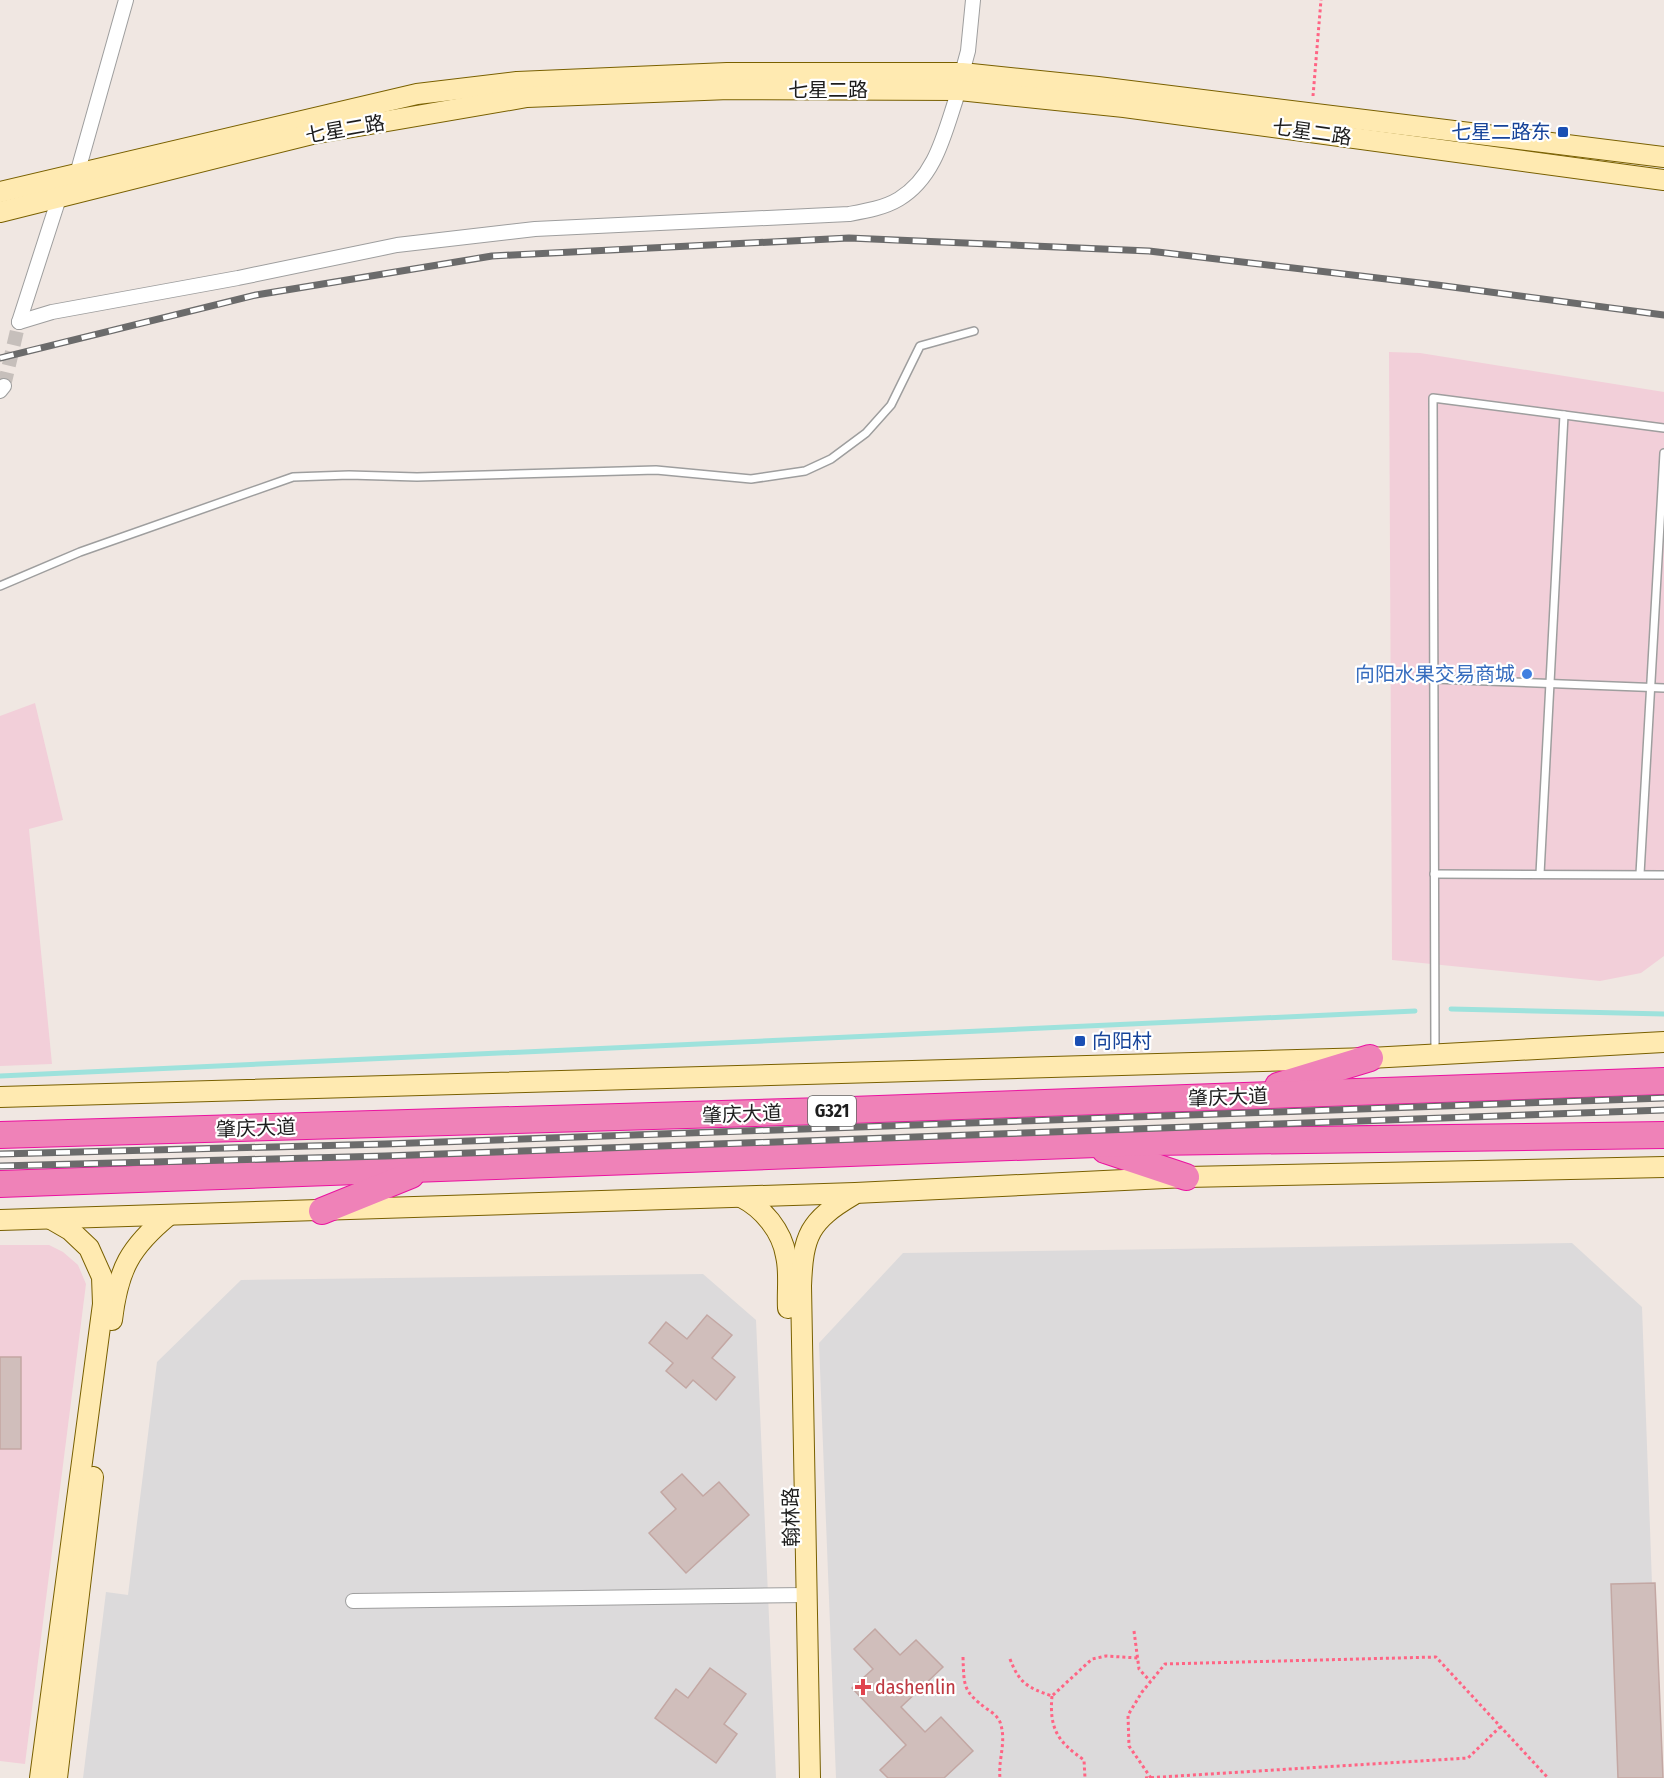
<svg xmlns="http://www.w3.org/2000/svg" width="1664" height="1778" font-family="'Fira Sans Condensed','Noto Sans SC',sans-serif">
  <rect width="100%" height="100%" fill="#f0e7e2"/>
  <g fill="#dcdadb">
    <polygon points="1572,1243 1642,1307 1659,1778 836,1778 819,1343 903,1253"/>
    <polygon points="703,1274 756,1320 776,1778 83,1778 106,1592 128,1595 157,1362 241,1280"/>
  </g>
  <g fill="#f2cfd9">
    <polygon points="1389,352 1420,353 1664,392 1664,956 1641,973 1600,981 1392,960"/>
    <polygon points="35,703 63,820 29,829 52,1064 0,1066 0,716"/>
    <polygon points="0,1245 49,1245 63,1252 78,1265 86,1284 25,1764 0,1761"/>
  </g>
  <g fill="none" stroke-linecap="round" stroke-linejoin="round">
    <g stroke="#9ee2dc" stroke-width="5">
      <polyline points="1451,1009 1664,1014"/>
      <polyline points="0,1076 1415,1011"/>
    </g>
  </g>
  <g fill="#d0bebb" stroke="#c3a7a3" stroke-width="1.5">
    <polygon points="707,1315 732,1335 712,1358 735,1377 716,1400 693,1380 686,1388 666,1371 673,1363 649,1343 666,1322 687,1339"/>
    <rect x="0" y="1357" width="21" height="92"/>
    <polygon points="682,1474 703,1496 719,1482 749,1515 686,1573 649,1533 676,1509 661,1492"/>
    <polygon points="1655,1583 1663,1778 1618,1778 1611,1584"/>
    <polygon points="875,1629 900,1655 916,1640 943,1667 901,1707 925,1732 941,1717 973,1751 944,1778 888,1778 880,1770 906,1745 852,1688 873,1669 854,1649"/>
    <polygon points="710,1668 746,1694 724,1724 737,1734 716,1763 655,1718 676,1689 688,1698"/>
  </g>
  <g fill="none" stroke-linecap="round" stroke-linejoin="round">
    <polyline stroke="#c6bfbb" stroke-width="14" stroke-dasharray="14 7" stroke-linecap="butt" points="4,386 19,322"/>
    <g stroke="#9e9e9e" stroke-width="10">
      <g id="lane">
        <polyline points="0,586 80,552 293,477 349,475 417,477 656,470 751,479 805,471 831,459 866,433 891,405 920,346 974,331"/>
        <polyline points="1434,679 1664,688"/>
        <polyline points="1434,874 1664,875"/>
        <polyline points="1540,874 1564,415"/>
        <polyline points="1640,874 1664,453"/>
        <polyline points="1435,1053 1433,398 1664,428"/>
      </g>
    </g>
    <g stroke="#9e9e9e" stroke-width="16">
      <g id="street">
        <polyline points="962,73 968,51 973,0"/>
        <polyline points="77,174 126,0"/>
        <path d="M19 322 52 312 238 278 397 245 535 229 849 214C866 211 884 208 899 199 937 176 945 130 959 90"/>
        <polyline points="19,322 59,198"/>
        <polyline points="0,391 4,386"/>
        <polyline points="353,1601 806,1595"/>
      </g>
    </g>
    <g stroke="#796000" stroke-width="22">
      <g id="secondary">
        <polyline points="0,192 417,94 517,82 727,73 962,73 1098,87 1664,157"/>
        <polyline points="0,212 312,134 527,97 729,89 959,90 1124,107 1664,180"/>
        <polyline points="0,1097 1370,1058 1664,1042"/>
        <path d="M741 1197C763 1208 782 1231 786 1256 790 1272 787 1291 788 1308"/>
        <polyline points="0,1220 855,1193 1186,1177 1664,1167"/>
        <path d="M112 1320C118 1269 130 1247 169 1215"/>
        <polyline points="40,1778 103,1304 102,1277 89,1248 70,1230 51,1219"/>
        <polyline points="57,1778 93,1477"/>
        <path d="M810 1778 801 1286C803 1235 809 1221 853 1195"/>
      </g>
    </g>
    <g stroke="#ea12a0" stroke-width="28">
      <g id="highway">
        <polyline points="1278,1086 1370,1058"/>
        <polyline points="0,1135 823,1111 1664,1081"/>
        <polyline points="1105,1150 1186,1177"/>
        <polyline points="0,1184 1151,1142 1664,1135"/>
        <polyline points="322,1211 411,1175"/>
      </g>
    </g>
    <g stroke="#ff6484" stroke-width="3" stroke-dasharray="3 3" stroke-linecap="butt">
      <polyline points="1313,96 1321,0"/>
      <polyline points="1134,1631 1139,1669 1150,1681"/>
      <path d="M963 1657C964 1687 963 1691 987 1709 992 1712 998 1717 1000 1722 1007 1742 998 1758 1000 1778"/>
      <path d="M1010 1659C1019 1683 1028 1688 1052 1696L1092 1659 1106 1656 1138 1658"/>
      <path d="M1052 1696C1049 1729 1058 1742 1084 1760L1085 1778"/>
      <polyline points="1145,1778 1468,1758 1500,1727"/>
      <polyline points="1151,1778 1129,1746 1128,1715 1142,1692 1165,1664 1436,1657 1548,1778"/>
    </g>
    <use href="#lane" stroke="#fff" stroke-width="7"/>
    <use href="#street" stroke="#fff" stroke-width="14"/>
    <use href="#secondary" stroke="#ffeab1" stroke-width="20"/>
    <use href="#highway" stroke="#ef82b8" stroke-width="26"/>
    <g stroke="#6b6b6b" stroke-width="7">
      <g id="rail">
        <polyline points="0,358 256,295 492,256 849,238 1149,251 1437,285 1664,315"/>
        <polyline points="0,1154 385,1144 1664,1098"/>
        <polyline points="0,1166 385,1156 1664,1110"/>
      </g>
    </g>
    <use href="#rail" stroke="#fff" stroke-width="4.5" stroke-dasharray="14" stroke-linecap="butt"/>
  </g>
  <g fill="#1a4fb4" stroke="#fff" stroke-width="2">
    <rect x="1557" y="126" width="12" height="12" rx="3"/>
    <rect x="1074" y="1035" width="12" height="12" rx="3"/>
  </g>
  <circle fill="#3f7fe0" stroke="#fff" stroke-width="2" cx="1527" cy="674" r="6"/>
  <path fill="#e0444e" stroke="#fff" stroke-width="2" d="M860 1678h6v6h6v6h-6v6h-6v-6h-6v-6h6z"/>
  <g text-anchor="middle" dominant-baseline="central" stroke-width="4.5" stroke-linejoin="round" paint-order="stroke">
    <rect fill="#fff" stroke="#616161" stroke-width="1.5" x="808" y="1096" width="48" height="30" rx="4.5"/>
    <g font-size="18" font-weight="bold" fill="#1d1d1d">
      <text x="832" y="1111">G321</text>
    </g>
    <g font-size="20" fill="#1d1d1d" stroke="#fff">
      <text x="828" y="90">七星二路</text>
      <text transform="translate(345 129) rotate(-10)">七星二路</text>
      <text transform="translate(1312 132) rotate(8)">七星二路</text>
      <text transform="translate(1228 1097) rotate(-2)">肇庆大道</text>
      <text transform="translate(742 1114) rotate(-2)">肇庆大道</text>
      <text transform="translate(256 1128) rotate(-2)">肇庆大道</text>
      <text transform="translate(791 1517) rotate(-91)">翰林路</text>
    </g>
    <g font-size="20" fill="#164399" stroke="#fff" text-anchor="end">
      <text x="1551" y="132">七星二路东</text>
      <text x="1092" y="1041" text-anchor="start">向阳村</text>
    </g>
    <g font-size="20" fill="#366cbe" stroke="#fff" text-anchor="end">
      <text x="1515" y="674">向阳水果交易商城</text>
    </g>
    <g font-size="20" fill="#be3a42" stroke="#fff" text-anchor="start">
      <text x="875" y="1687">dashenlin</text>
    </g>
  </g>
</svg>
